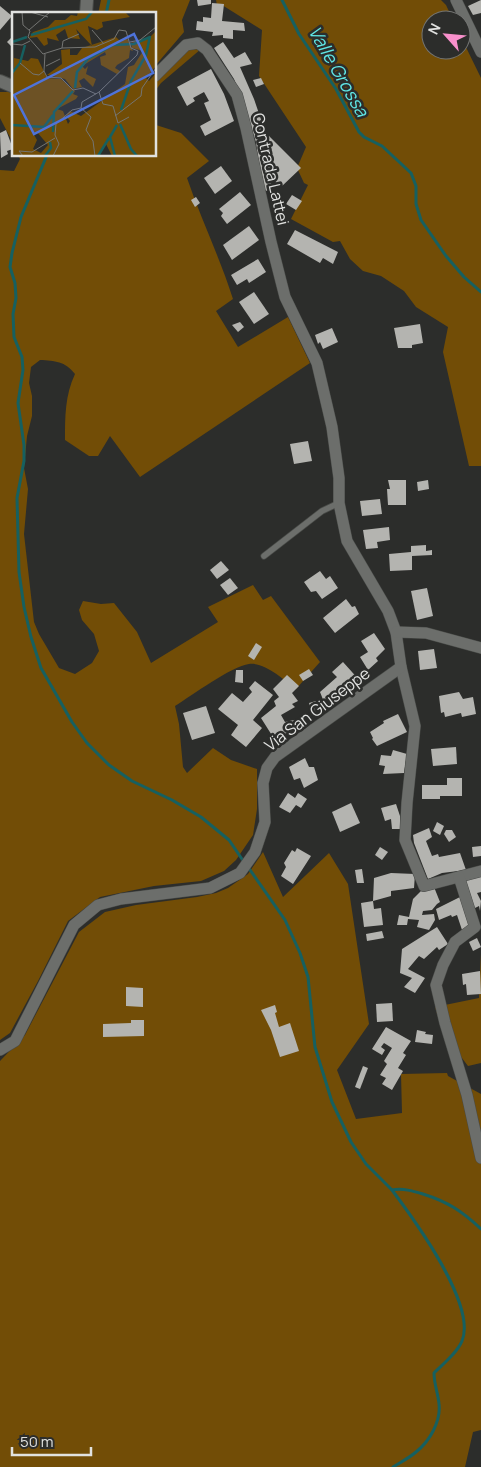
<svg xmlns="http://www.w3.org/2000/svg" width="481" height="1467" font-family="Manrope,sans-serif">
  <rect width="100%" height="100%" fill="#2c2d2b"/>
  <g fill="#724d06">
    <polygon points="101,0 190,0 182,20 184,32 155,66 155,14 98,14"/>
    <polygon points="216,0 441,0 446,5 453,20 431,20 431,50 461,50 461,37 481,78 481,466 469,466 443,352 448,327 416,307 404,291 381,276 363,271 350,259 340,241 333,242 291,219 308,185 304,183 297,168 306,147 259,76 262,30 222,5 217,5"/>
    <polygon points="190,48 201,49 161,83 155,91 155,82"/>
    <polygon points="0,92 14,92 14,145 0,118"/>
    <path d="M155 121 156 125 181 133 209 161 187 178C201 219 220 258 233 299L216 311 238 347 288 317 310 363 140 477 110 436 98 456H89L65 440C65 417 65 395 75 374 65 361 55 361 40 360L31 367 29 383 32 396V416L27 436 24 468 28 489 24 534 34 622 39 634 59 668 75 674 92 663 99 651 94 634 82 620 79 610 83 601 101 604 114 603 137 632 151 663 218 622 208 607 253 585 263 600 271 596 320 662 296 689C284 680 265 662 249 664 232 666 191 696 175 706L179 724 183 767 187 773 213 748 231 760 257 769V809L253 835 236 860 224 871 201 881 154 886 100 897 68 921 38 981 10 1033 0 1040V170L14 171 20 159 18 155H155Z"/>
    <polygon points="263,852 283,897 329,853 348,884 369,1024 337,1070 356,1119 402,1113 401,1074 447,1073 448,1076 481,1094 481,1430 473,1432 465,1467 0,1467 0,1061 25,1035 79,932 105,912 136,905 197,897 216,893 228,888 248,874"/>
    <polygon points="481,954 481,1063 468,1066 443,1033 435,1007 479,998"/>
  </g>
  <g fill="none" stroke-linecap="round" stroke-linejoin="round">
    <g stroke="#166060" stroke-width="3">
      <polyline points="282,0 299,34 336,89 359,132 364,137 382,146 411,173 416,186 416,204 421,220 446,256 464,277 481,292"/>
      <polyline points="106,14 109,0"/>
      <polyline points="47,155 21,217 12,253 10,267 15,283 16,298 13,314 14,337 22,357 23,370 18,403 24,445 24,461 17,498 19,572 24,607 31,637 41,668 72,722 87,743 109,765 132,781 172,800 201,817 229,840 244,862"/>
      <path d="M248 867 285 920 300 953 308 977 315 1047 332 1102 351 1142 366 1164 392 1190C403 1188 413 1191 423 1194 448 1202 462 1211 481 1229"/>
      <path d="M392 1190C413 1218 477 1305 462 1341 457 1353 444 1363 434 1373 434 1384 438 1393 439 1404 441 1421 430 1441 416 1452 409 1458 401 1462 393 1467"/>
    </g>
  </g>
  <g fill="#b4b4b0">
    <polygon points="197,0 211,0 211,4 198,6"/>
    <polygon points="481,0 481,13 473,15 468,6"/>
    <polygon points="212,3 224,4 222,21 244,23 245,31 233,30 233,39 223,38 223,35 212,36 213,32 196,30 197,21 203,22 203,17 211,18"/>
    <polygon points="0,6 12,16 0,30"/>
    <polygon points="14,35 14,49 7,42"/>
    <polygon points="223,42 234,58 245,52 252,64 240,67 254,99 267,137 269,136 301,168 281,187 273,180 267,191 262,188 256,142 244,105 234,79 214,48"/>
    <polygon points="211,69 224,94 234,121 205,136 200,126 211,120 204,103 209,101 204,92 193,98 195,101 187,106 177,87"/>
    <polygon points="261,78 264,84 256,87 253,80"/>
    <polygon points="6,130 13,149 7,151 8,154 1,158 0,133"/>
    <polygon points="221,166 232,181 215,194 204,178"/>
    <polygon points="240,192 251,205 227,224 221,216 223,213 219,209"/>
    <polygon points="292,195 302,201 296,210 286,204"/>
    <polygon points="196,197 200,203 195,207 191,200"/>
    <polygon points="249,226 259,240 232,260 223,245"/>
    <polygon points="295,230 338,252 333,264 323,258 320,263 287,244"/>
    <polygon points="258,259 266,272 249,283 247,279 237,285 231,275"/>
    <polygon points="254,292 269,314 254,324 239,302"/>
    <polygon points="240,322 244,327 238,332 232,325"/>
    <polygon points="420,324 423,343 412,345 412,348 398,348 394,328"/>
    <polygon points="332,328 338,342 323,349 320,342 318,344 315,335"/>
    <polygon points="308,441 312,461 294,464 290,444"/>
    <polygon points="388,480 406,480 406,505 388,505 387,489 390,489"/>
    <polygon points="428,480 429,489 418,491 417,482"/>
    <polygon points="380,499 382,514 362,516 360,501"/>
    <polygon points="389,527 390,540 377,542 378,548 366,549 363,530"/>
    <polygon points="426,545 426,551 432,550 432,555 412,556 412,570 390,571 389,554 411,552 411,546"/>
    <polygon points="221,561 229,570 217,579 210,570"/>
    <polygon points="320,571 326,579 330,576 338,588 322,599 316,591 311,592 304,582"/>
    <polygon points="230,578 238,588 228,595 220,585"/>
    <polygon points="427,588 433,616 417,620 411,591"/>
    <polygon points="346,599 352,607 355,606 359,614 335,633 323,618"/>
    <polygon points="374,633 385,649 376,658 378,661 368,670 360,657 368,652 361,641"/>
    <polygon points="256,643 262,647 254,660 248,656"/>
    <polygon points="434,649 437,668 420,670 418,651"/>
    <polygon points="343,662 361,682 339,701 333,694 324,702 320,692 337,677 332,672"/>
    <polygon points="309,669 313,675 303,681 299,675"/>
    <polygon points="236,670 243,670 243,683 235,682"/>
    <polygon points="287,675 299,686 292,693 298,701 292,704 295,707 281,715 285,722 299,719 301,729 273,737 261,718 276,706 274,701 279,697 273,689"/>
    <polygon points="255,681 273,695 253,720 262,728 246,747 231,735 238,725 218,709 232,693 243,702 252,692 249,688"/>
    <polygon points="459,692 463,699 473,697 476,714 462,717 461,713 445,717 444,712 441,713 439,696"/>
    <polygon points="316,701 320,711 312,713 309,703"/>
    <polygon points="206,706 215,733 192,740 183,713"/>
    <polygon points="398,714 407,732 377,746 372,739 373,738 370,732 384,723 383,721"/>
    <polygon points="456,747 457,764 433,766 431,749"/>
    <polygon points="393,750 407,754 404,773 383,774 385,766 379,765 381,755 391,756"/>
    <polygon points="305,758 309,767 314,767 318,780 304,788 300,778 294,780 289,767"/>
    <polygon points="447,778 462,778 462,796 440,796 440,799 422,799 422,785 447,785"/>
    <polygon points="288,793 295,798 298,793 307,799 301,808 296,805 290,813 279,807"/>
    <polygon points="351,803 360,823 340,832 332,812"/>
    <polygon points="396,804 400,816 400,829 392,829 391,819 385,821 381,808"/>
    <polygon points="437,822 444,826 440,835 433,831"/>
    <polygon points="429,828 432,837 426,841 432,856 438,854 439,857 460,853 466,870 442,873 428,879 414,843 413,835"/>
    <polygon points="446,830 452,830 456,837 449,842 444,834"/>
    <polygon points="481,846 481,856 473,857 472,847"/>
    <polygon points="380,847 388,852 382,860 375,855"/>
    <polygon points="297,848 311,856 293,884 281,876 286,867 284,863 292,850 295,852"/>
    <polygon points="362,869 364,883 357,883 355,870"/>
    <polygon points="391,873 415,874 414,888 391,891 391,896 373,901 374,878"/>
    <polygon points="481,875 481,892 477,893 481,901 480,911 479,906 473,909 463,881"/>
    <polygon points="434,887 440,902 437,904 432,910 423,911 422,915 434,914 435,920 429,930 417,927 419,920 408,919 407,925 397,925 399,915 409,917 413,899 421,891"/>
    <polygon points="462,896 472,927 462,930 457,915 452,917 451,915 439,920 436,909"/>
    <polygon points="373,901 374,909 381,908 383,925 364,927 361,903"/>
    <polygon points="437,927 448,944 439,950 437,947 424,959 419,956 408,969 425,978 415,993 404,987 412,978 400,973 402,949"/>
    <polygon points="382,931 384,938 367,941 366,934"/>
    <polygon points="477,938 481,947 473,951 469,942"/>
    <polygon points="480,971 481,994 467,995 466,984 463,985 462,974"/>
    <polygon points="126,987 143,988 143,1007 126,1006"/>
    <polygon points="392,1003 393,1021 377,1022 376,1004"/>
    <polygon points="275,1005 277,1012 275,1013 279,1027 290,1023 299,1051 280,1057 271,1030 261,1010"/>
    <polygon points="131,1020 144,1020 144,1036 103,1037 103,1024 131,1023"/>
    <polygon points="386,1027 411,1041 403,1053 406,1055 398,1068 403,1071 392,1090 382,1084 386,1078 380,1075 387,1064 384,1061 392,1048 384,1043 381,1047 385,1050 382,1055 372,1049"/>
    <polygon points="417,1030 426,1032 425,1034 433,1035 432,1044 415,1042"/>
    <polygon points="363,1066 368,1068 360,1089 355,1087"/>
  </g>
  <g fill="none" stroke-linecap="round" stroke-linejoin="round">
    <g stroke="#494b48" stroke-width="7">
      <polyline id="lane" points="264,556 322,511 339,503"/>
    </g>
    <g stroke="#494b48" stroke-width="12">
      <g id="street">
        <polyline points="456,0 481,52"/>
        <polyline points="155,76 186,45 198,43 207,50 237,95 246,128 271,242 285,297 317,363 332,427 339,478 339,503 347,541 388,611 396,632 401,667 415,726 407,803 405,840 424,886 481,871"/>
        <polyline points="396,632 426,633 481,648"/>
        <polyline points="459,877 475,927 455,942 443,965 436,985 445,1023 467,1095 481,1158"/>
        <polyline points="0,1050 15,1041 74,925 98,905 121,899 210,888 240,873 255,852 265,822 263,783 267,768 275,757 401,667"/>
      </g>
    </g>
    <g stroke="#494b48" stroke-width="14">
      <g id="secondary">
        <polyline points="86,14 87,0"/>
        <polyline points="0,81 14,87"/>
      </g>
    </g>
    <use href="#lane" stroke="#6c6e6b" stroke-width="5.5"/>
    <use href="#street" stroke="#6c6e6b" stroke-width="11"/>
    <use href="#secondary" stroke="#6c6e6b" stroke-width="12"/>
  </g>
  <g text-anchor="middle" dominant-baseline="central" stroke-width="5" stroke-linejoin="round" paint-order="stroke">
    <g font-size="16" fill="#e1e2e0" stroke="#2c2d2b">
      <text transform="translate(271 169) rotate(77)">Contrada Lattei</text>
      <text transform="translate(317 709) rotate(-37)">Via San Giuseppe</text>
    </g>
    <g font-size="18" font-style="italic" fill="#5fe5e4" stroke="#2c2d2b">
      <text transform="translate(339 71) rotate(60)">Valle Grossa</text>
    </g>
  </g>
  <g transform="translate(12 12)">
    <rect width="144" height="144" fill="#2c2d2b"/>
    <path d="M66 0H113L118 5 90 10 91 15 85 18 76 14 80 34 64 17 68 27 56 26 53 17 44 23 47 29 35 26 36 32 32 34 25 25 17 26 21 20 36 15 43 8H53L59 3 65 4ZM144 19V54L134 66 137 69 144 61V144H100L94 132 87 144H0L2 37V46L16 49 19 46 26 47 35 66 49 67 63 79 61 82 66 84 64 87 45 97 51 99 56 112 58 109 54 104 58 99 69 104 113 72 116 55 122 53 131 39 120 36 119 31 138 25ZM25 120 36 133 29 141 21 137 25 128 21 121ZM114 24 121 39 118 38 117 46 105 53 103 56 108 59 105 62 89 53 88 45 94 43 93 40 70 54 73 57 76 54 74 62 84 67 81 75 72 66 67 69 70 75 61 77 53 67 35 63 50 52 49 38 58 37V43H65L70 36 104 25 109 30Z" fill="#724d06" fill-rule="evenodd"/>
    <path fill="none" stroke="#166060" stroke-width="2.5" d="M19 23 74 7 80 0M0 30 15 25M0 61 8 51 13 33M63 76 65 60 76 47 101 33 122 32 138 25M109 98 119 69 134 43 138 24M108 112 119 137 125 144M0 113 32 115 41 103M41 120 42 100 61 79M33 144 39 136 38 130M86 144 97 126M103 144 98 125 105 113"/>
    <path fill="none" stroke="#747573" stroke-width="1" d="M10 0 11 13 18 19 16 25 31 42 50 36 83 35 102 27 107 18 114 19 119 36 126 39 125 43 87 80 70 90 69 96M18 0 36 5M17 18 38 0M80 18 92 32M118 30 128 28 144 15M0 32 10 33 18 29M50 36 51 29 67 22M33 42 32 59 35 65 49 66 61 78 71 76 84 82M8 51 21 62 27 63 32 59M34 54 48 47M87 80 91 92 101 94 106 111 117 105M69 96 79 105 74 118 81 129 83 144M103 104 129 84 130 76 144 56M11 144 7 139 20 140 43 126M41 144 47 132 43 123 44 112 60 98 69 96"/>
    <path fill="#4e73da" fill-opacity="0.15" stroke="#4e73da" stroke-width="2.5" d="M122 22 141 61 22 122 2 83Z"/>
    <rect width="144" height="144" fill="none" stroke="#e1e2e0" stroke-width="2.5"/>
  </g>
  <g transform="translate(446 35) rotate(297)"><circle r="24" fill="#2c2d2b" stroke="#747573"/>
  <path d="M0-4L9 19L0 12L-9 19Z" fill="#f890cb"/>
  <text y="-8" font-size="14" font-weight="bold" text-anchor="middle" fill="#e1e2e0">N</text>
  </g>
  <path d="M12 1447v8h79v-8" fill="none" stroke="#e1e2e0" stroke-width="2.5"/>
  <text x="20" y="1447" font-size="15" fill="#e1e2e0" stroke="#2c2d2b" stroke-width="4" paint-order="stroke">50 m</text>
</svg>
